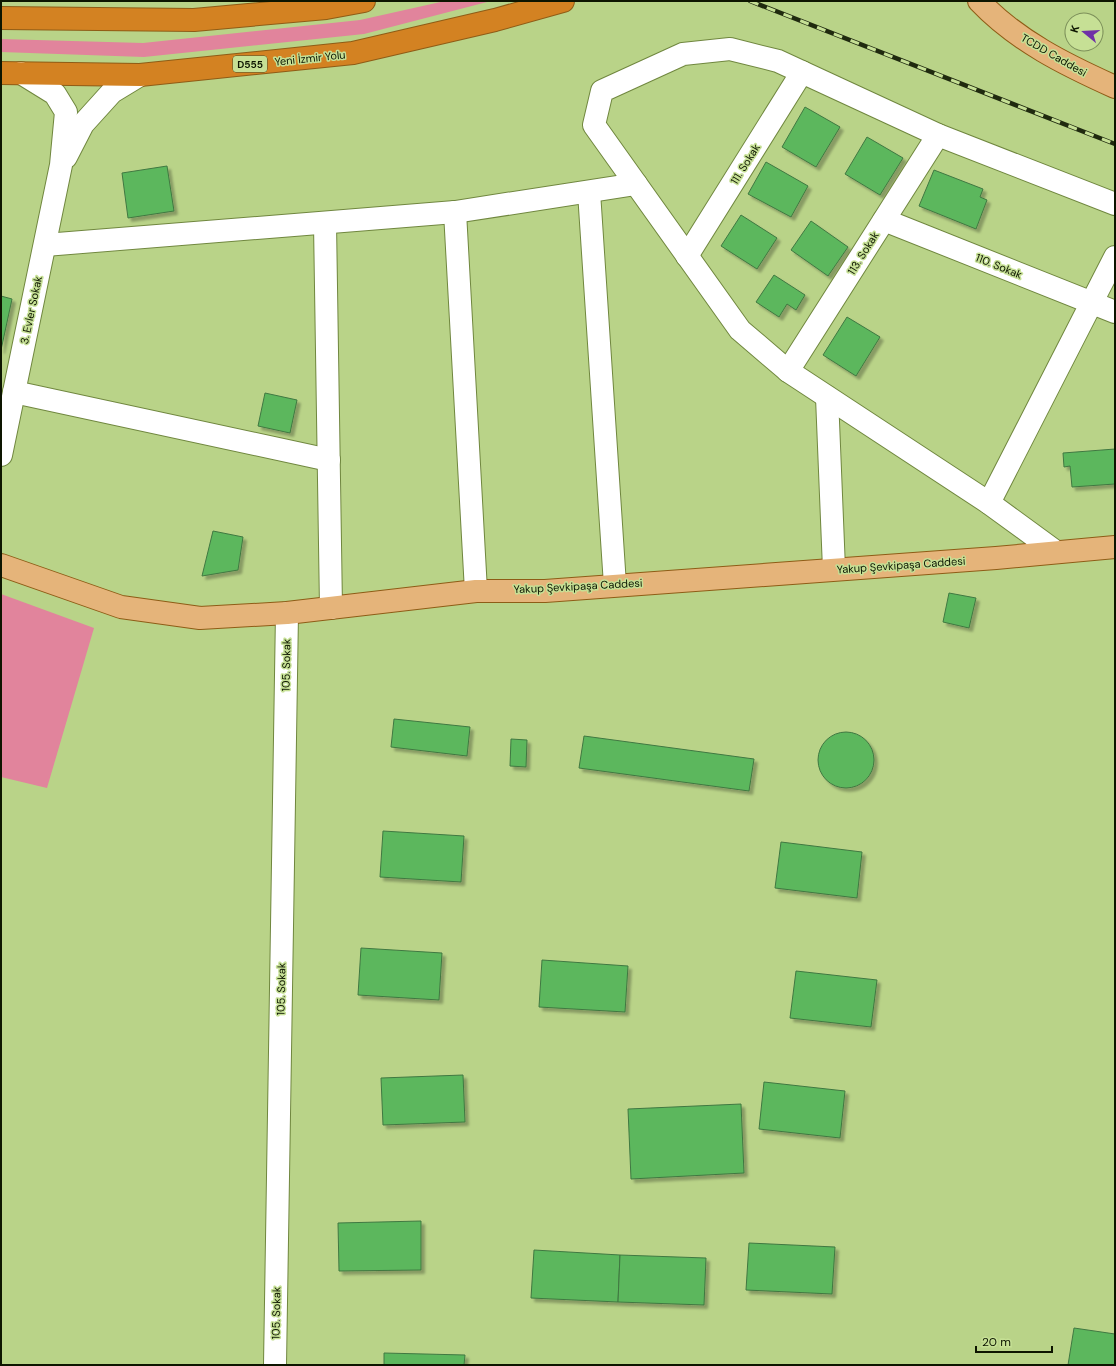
<svg xmlns="http://www.w3.org/2000/svg" width="1116" height="1366" font-family="'DM Sans',sans-serif">
  <defs>
    <filter id="shadow"><feDropShadow dx="3.5" dy="3.5" stdDeviation="1" flood-color="#0004"/></filter>
  </defs>
  <rect width="100%" height="100%" fill="#b9d388"/>
  <g fill="#e1849c">
    <polygon points="445,1 491,1 364,34 144,57 1,52 1,39 143,43 360,20"/>
    <polygon points="1,594 94,628 47,788 1,777"/>
  </g>
  <g fill="#5bb75d" stroke="#407841" filter="url(#shadow)">
    <polygon points="805,107 840,127 816,167 782,147"/>
    <polygon points="867,137 903,158 880,195 845,174"/>
    <polygon points="766,162 808,186 791,217 748,194"/>
    <polygon points="167,166 174,211 128,218 122,173"/>
    <polygon points="934,170 983,189 980,197 987,200 976,229 919,206"/>
    <polygon points="741,215 777,238 757,269 721,246"/>
    <polygon points="811,221 848,247 828,276 791,250"/>
    <polygon points="774,275 805,295 796,310 787,304 779,317 756,302"/>
    <polygon points="1,296 12,299 1,350"/>
    <polygon points="847,317 880,337 856,376 823,355"/>
    <polygon points="265,393 297,400 290,433 258,426"/>
    <polygon points="1115,449 1115,484 1072,487 1070,466 1064,467 1063,453"/>
    <polygon points="213,531 243,537 238,570 202,576"/>
    <polygon points="949,593 976,598 969,628 943,622"/>
    <polygon points="394,719 470,727 467,756 391,747"/>
    <circle cx="846" cy="760" r="28"/>
    <polygon points="584,736 754,759 749,791 579,768"/>
    <polygon points="511,739 527,740 526,767 510,766"/>
    <polygon points="383,831 464,836 461,882 380,877"/>
    <polygon points="781,842 862,852 857,898 775,888"/>
    <polygon points="361,948 442,953 439,1000 358,995"/>
    <polygon points="542,960 628,966 625,1012 539,1007"/>
    <polygon points="796,971 877,980 871,1027 790,1018"/>
    <polygon points="463,1075 465,1122 383,1125 381,1078"/>
    <polygon points="764,1082 845,1091 840,1138 759,1129"/>
    <polygon points="741,1104 744,1173 631,1179 628,1109"/>
    <polygon points="421,1221 421,1270 339,1271 338,1223"/>
    <polygon points="749,1243 835,1247 832,1294 746,1290"/>
    <polygon points="534,1250 620,1255 618,1302 531,1298"/>
    <polygon points="620,1255 706,1258 704,1305 618,1302"/>
    <polygon points="1074,1328 1115,1334 1115,1365 1068,1365"/>
    <polygon points="384,1353 465,1355 464,1365 384,1365"/>
  </g>
  <g fill="none" stroke-linecap="round" stroke-linejoin="round">
    <g stroke="#70873f" stroke-width="24">
      <g id="minor">
        <polyline points="66,157 83,124 112,92 140,75"/>
        <polyline points="589,192 615,585"/>
        <polyline points="455,212 476,591"/>
        <polyline points="884,220 1115,312"/>
        <polyline points="325,223 331,608"/>
        <polyline points="45,245 455,212 636,184"/>
        <polyline points="687,256 802,72"/>
        <polyline points="788,371 938,135"/>
        <polyline points="14,392 329,460"/>
        <polyline points="827,397 834,569"/>
        <polyline points="1,455 61,165 66,112 55,94 21,73"/>
        <polyline points="989,503 1115,257"/>
        <polyline points="1056,552 989,503 788,371 740,330 594,125 602,91 683,54 730,49 778,61 938,135 1115,204"/>
        <polyline points="275,1365 287,613"/>
      </g>
    </g>
    <g stroke="#8e5c16" stroke-width="24">
      <g id="major">
        <path d="M979 1C1017 41 1066 65 1115 87"/>
        <polyline points="1,565 121,607 200,618 287,613 476,591 545,591 996,558 1115,547"/>
      </g>
    </g>
    <g stroke="#8e5c16" stroke-width="24">
      <g id="highway">
        <polyline points="1,18 194,20 326,8 364,1"/>
        <polyline points="1,73 140,75 353,53 495,20 563,1"/>
      </g>
    </g>
    <use href="#minor" stroke="#fff" stroke-width="22"/>
    <use href="#major" stroke="#e5b47a" stroke-width="22"/>
    <use href="#highway" stroke="#d38222" stroke-width="22"/>
    <g stroke="#202a0f" stroke-width="4.5">
      <polyline id="rail" points="750,1 1115,144"/>
    </g>
    <use href="#rail" stroke="#c6e095" stroke-width="3" stroke-dasharray="9" stroke-linecap="butt"/>
  </g>
  <g text-anchor="middle" dominant-baseline="central" stroke-width="3" stroke-linejoin="round" paint-order="stroke">
    <rect fill="#c6e095" stroke="#44522d" stroke-width="1" x="233" y="56" width="34" height="16" rx="3"/>
    <g font-size="10" font-weight="bold" fill="#0d1500">
      <text x="250" y="64">D555</text>
    </g>
    <g font-size="11" fill="#0d1500" stroke="#c6e095">
      <text transform="translate(1054 55) rotate(30)">TCDD Caddesi</text>
      <text transform="translate(310 58) rotate(-6)">Yeni İzmir Yolu</text>
      <text transform="translate(745 164) rotate(-58)">111. Sokak</text>
      <text transform="translate(863 253) rotate(-58)">113. Sokak</text>
      <text transform="translate(999 266) rotate(22)">110. Sokak</text>
      <text transform="translate(31 310) rotate(-78)">3. Evler Sokak</text>
      <text transform="translate(901 565) rotate(-4)">Yakup Şevkipaşa Caddesi</text>
      <text transform="translate(578 586) rotate(-3)">Yakup Şevkipaşa Caddesi</text>
      <text transform="translate(286 665) rotate(-89)">105. Sokak</text>
      <text transform="translate(281 989) rotate(-89)">105. Sokak</text>
      <text transform="translate(276 1313) rotate(-89)">105. Sokak</text>
    </g>
  </g>
  <rect width="1116" height="1366" fill="none" stroke="#0d1500" stroke-width="4"/>
  <g transform="translate(1084 32) rotate(288)"><circle r="19" fill="#c6e095" stroke="#7c8f59"/>
  <path d="M0-3L7 15L0 10L-7 15Z" fill="#6f31a7"/>
  <text y="-6" font-size="11" font-weight="bold" text-anchor="middle" fill="#0d1500">K</text>
  </g>
  <path d="M976 1346v6h76v-6" fill="none" stroke="#0d1500" stroke-width="2"/>
  <text x="982" y="1346" font-size="12" fill="#0d1500" stroke="#c6e095" stroke-width="3" paint-order="stroke">20 m</text>
</svg>
